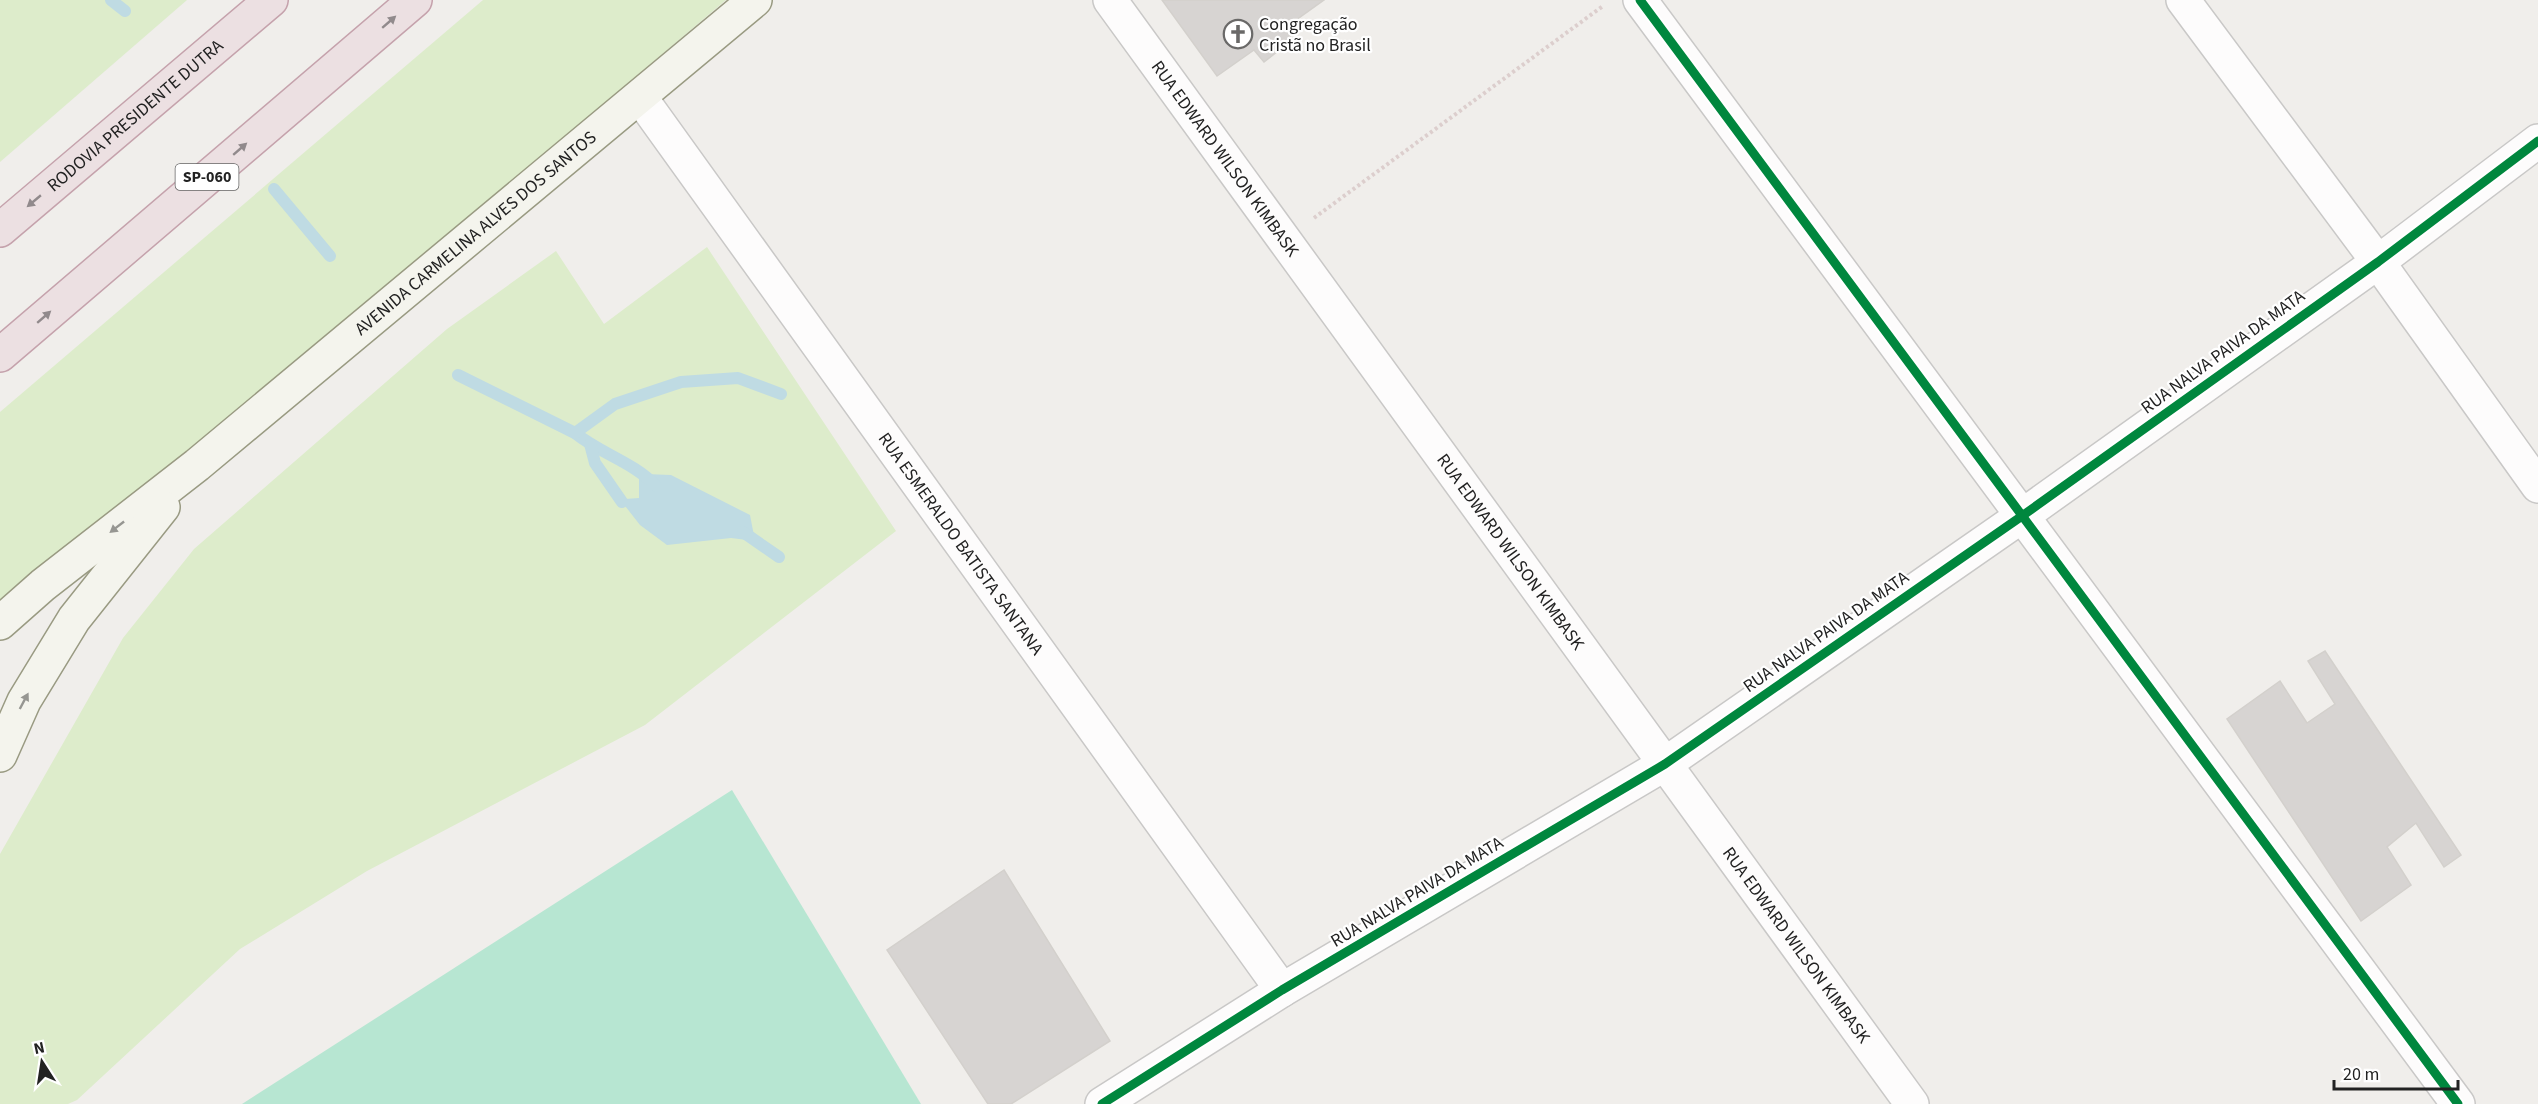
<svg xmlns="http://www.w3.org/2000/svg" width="2538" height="1104" font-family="'Source Sans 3',sans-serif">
  <rect width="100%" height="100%" fill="#f0eeeb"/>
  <g fill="#ddeccb">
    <polygon points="0,0 187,0 0,162"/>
    <polygon points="483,0 726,0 0,616 0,412"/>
    <polygon points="707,247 896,531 645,725 367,871 240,949 77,1100 68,1104 0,1104 0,854 123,638 194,549 447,329 556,251 604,324"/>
  </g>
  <polygon fill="#b7e6d2" points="732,790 921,1104 242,1104"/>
  <polygon fill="#bfdbe3" points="645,474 671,475 750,515 755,541 731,538 667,545 640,525 622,502 625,499 639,498 639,476"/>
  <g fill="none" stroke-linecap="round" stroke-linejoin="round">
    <g stroke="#bfdbe3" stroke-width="12">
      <polyline points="111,0 125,11"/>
      <polyline points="274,189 330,256"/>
      <path d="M458 375 575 433C601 454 633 462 656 486"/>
      <polyline points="575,433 615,404 681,382 738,378 781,394"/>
      <polyline points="590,444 595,463 622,502"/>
      <polyline points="743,532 779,557"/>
    </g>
  </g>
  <g fill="#d7d4d2" stroke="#d3d0cc" stroke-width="1.5">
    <polygon points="1162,0 1324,0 1285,28 1292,40 1264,62 1254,50 1217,76"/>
    <polygon points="2325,651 2461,855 2444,867 2416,823 2387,847 2411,885 2361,921 2227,719 2280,681 2307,723 2335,704 2308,661"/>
    <polygon points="1004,870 1110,1041 1011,1104 988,1104 887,950"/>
  </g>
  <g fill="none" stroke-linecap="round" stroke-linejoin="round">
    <g stroke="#c9c8c7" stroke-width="36">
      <g id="street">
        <path id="s1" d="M1110 0 1912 1104"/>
        <polyline points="1640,0 2458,1104"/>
        <polyline points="2183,0 2378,262 2538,486"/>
        <path id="s2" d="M640 97 1282 990"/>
        <polyline points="1102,1104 1282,990 1665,764 2022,516 2378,262 2538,141"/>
      </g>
    </g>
    <g stroke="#999a82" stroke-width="36">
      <g id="secondary">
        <path id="s3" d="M0 623 43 585 197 465 755 0"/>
        <polyline points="0,755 24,701 74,619 163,507"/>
      </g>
    </g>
    <g stroke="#c5a2ac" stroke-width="36">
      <g id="highway">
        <path id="s4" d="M0 230 271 0"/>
        <polyline points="0,355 415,0"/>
      </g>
    </g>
    <polyline stroke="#dccecd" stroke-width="4" stroke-dasharray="3 3" stroke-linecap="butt" points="1314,218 1603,6"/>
    <use href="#street" stroke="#fdfcfc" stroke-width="33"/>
    <use href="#secondary" stroke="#f4f4ed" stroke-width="33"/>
    <use href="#highway" stroke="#ece0e2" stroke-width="33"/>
    <g stroke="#fff" stroke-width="13">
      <g id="cycleway">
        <polyline points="1640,0 2458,1104"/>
        <polyline points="1102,1104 1282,990 1665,764 2022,516 2378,262 2538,141"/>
      </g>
    </g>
    <use href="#cycleway" stroke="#00873e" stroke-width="9"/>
  </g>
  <defs><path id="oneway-solid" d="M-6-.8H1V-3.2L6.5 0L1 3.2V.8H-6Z" transform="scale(1.5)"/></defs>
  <g fill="#918a8c">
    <use href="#oneway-solid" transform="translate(389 22) rotate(-41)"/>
    <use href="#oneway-solid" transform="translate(240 149) rotate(-41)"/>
    <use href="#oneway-solid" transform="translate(34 201) rotate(140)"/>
    <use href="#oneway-solid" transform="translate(44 317) rotate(-41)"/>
  </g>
  <g fill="#969692">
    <use href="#oneway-solid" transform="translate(117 527) rotate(142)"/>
    <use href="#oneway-solid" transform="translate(24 701) rotate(-62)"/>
  </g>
  <defs>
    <g id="church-ring" transform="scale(1.5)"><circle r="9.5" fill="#fff" stroke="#6a6968" stroke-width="1.5"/><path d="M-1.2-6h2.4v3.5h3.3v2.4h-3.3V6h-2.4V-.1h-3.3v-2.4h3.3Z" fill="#6a6968"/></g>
  </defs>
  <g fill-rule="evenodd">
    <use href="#church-ring" x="1238" y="34"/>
  </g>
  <g text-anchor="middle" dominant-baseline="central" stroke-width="4.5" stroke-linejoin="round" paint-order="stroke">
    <rect fill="#fff" stroke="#646464" stroke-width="1.5" x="175.5" y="164" width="63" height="26" rx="4.5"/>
    <g font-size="16" font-weight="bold" fill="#222">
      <text x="207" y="177">SP-060</text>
    </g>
    <g font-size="18" fill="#222" stroke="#fff" text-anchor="start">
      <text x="1259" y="24">Congregação<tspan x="1259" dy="21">Cristã no Brasil</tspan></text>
    </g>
    <g font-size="18" fill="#222" stroke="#fff">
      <text stroke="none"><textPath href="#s4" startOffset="177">RODOVIA PRESIDENTE DUTRA</textPath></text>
      <text stroke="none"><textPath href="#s1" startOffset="196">RUA EDWARD WILSON KIMBASK</textPath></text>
      <text stroke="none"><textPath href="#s3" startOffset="615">AVENIDA CARMELINA ALVES DOS SANTOS</textPath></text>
      <text transform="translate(2223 352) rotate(-36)">RUA NALVA PAIVA DA MATA</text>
      <text stroke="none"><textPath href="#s2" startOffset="550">RUA ESMERALDO BATISTA SANTANA</textPath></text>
      <text stroke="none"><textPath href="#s1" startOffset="682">RUA EDWARD WILSON KIMBASK</textPath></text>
      <text transform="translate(1826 632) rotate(-35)">RUA NALVA PAIVA DA MATA</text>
      <text transform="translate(1417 892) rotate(-31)">RUA NALVA PAIVA DA MATA</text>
      <text stroke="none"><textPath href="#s1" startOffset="1168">RUA EDWARD WILSON KIMBASK</textPath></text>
    </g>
  </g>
  <g transform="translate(42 1062) rotate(348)" stroke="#ffffff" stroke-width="4.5" paint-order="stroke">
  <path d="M0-4.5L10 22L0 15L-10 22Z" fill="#222222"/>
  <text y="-9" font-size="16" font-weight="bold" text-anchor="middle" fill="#222222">N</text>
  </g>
  <path d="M2334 1080v9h124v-9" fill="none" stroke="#222222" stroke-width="3"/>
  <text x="2343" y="1080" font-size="18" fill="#222222" stroke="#ffffff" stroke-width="4.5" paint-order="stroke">20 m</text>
</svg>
